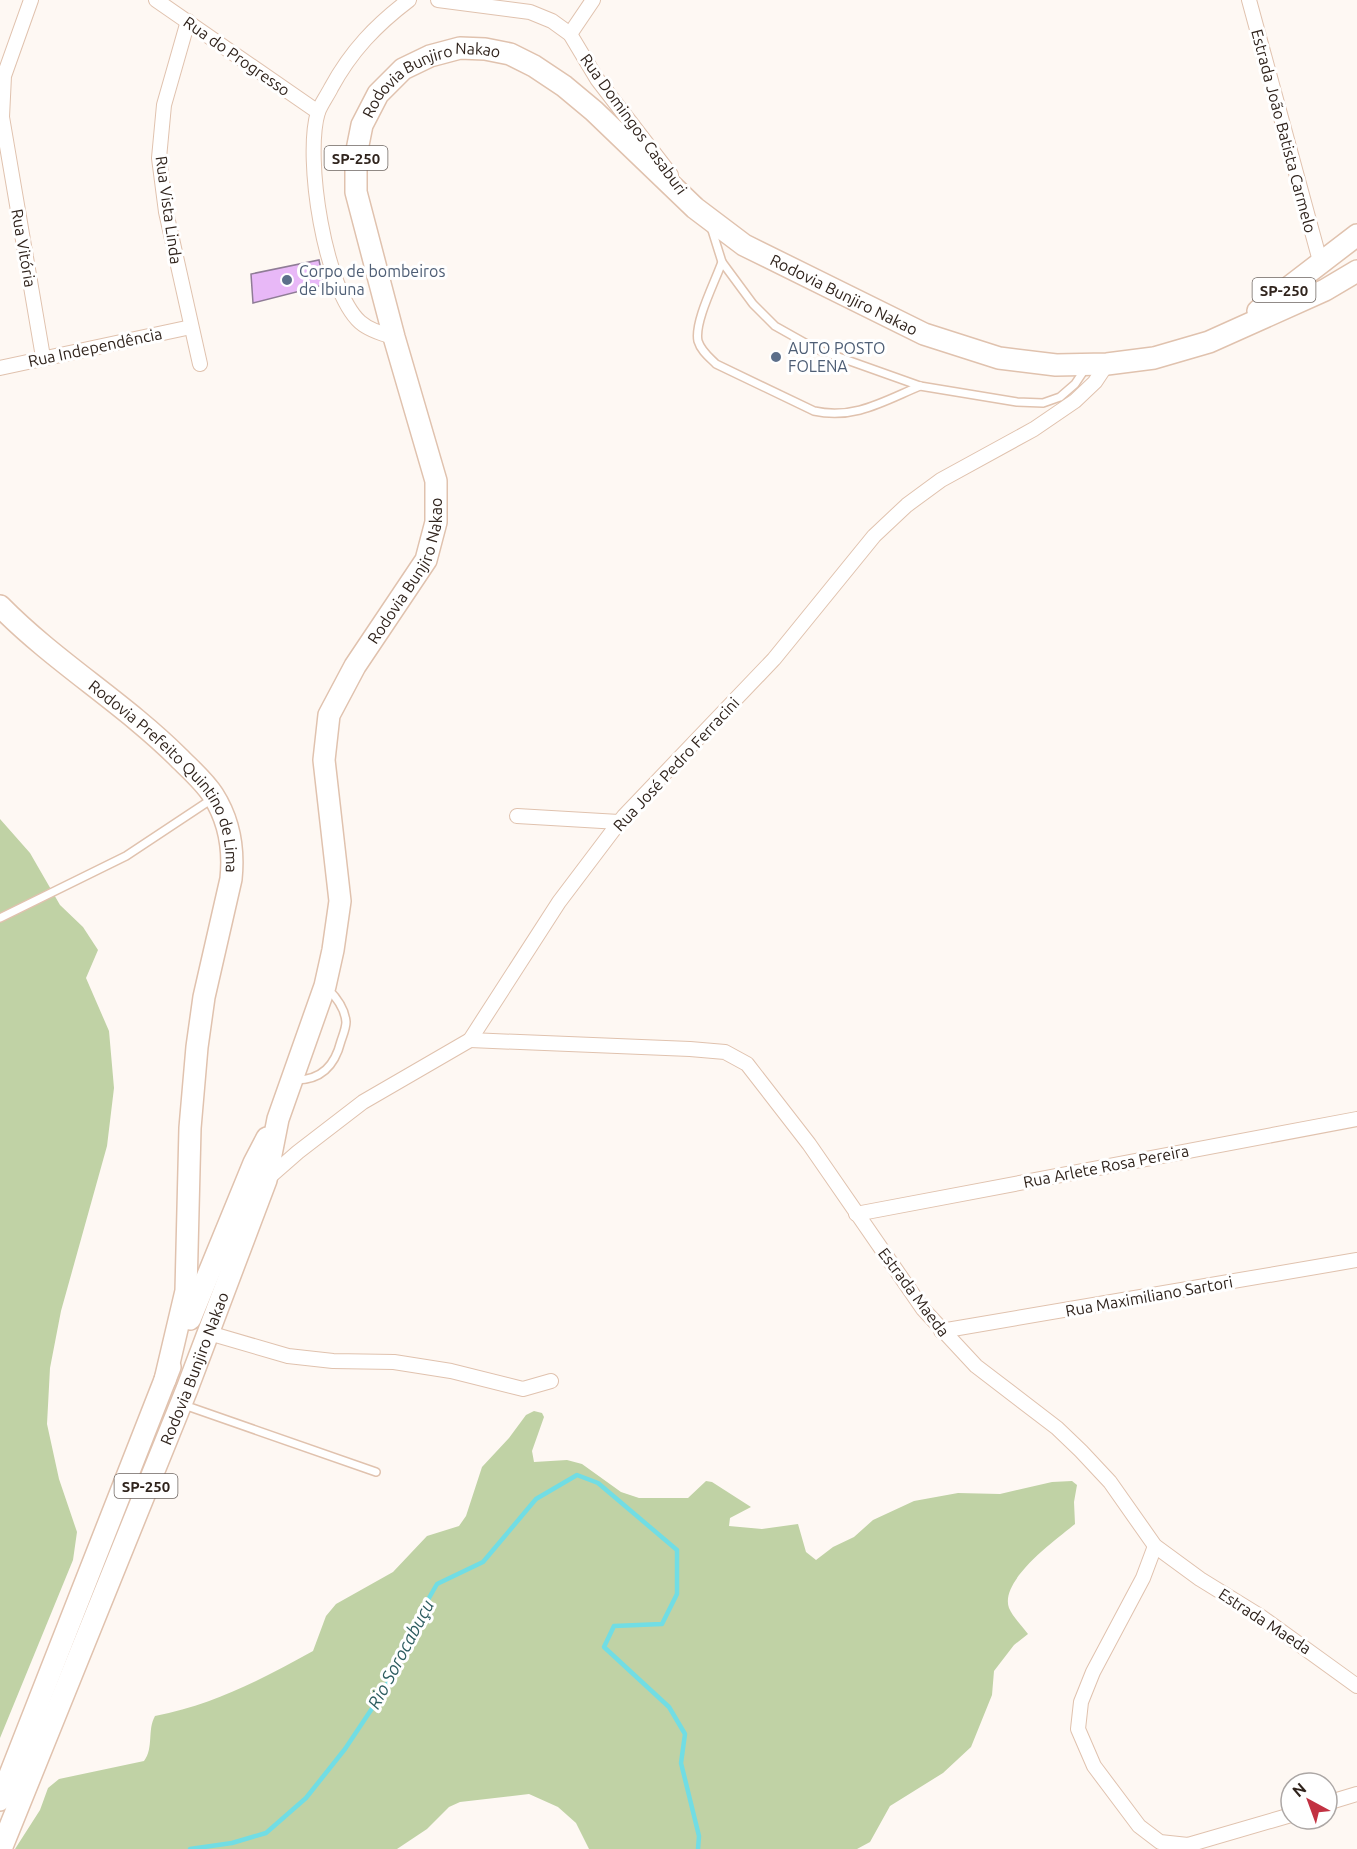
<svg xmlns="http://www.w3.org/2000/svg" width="1357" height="1849" font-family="Ubuntu,sans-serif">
  <rect width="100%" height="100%" fill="#fef8f3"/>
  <g fill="#c0d2a5">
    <polygon points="0,819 30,853 60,905 83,927 98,950 86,978 109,1031 114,1088 107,1146 61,1311 50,1368 47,1424 59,1479 77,1532 73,1560 0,1738"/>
    <path d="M534 1411 542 1413 544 1417 532 1451 534 1462 567 1460 582 1464 621 1492 639 1498H688L706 1481 712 1482 751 1507 730 1518 729 1526 762 1529 798 1524 806 1552 816 1560 833 1547 854 1537 873 1520 914 1501 958 1493 1000 1494 1052 1482 1072 1481 1077 1485 1074 1502 1075 1524C1057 1539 999 1580 1009 1608 1013 1617 1022 1626 1028 1634L1014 1645 994 1671 992 1695 971 1747 943 1773 890 1806 870 1842 857 1849H589L576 1823 558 1807 529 1794 460 1802 449 1807 427 1829 397 1849H15L40 1810 48 1788 59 1779 144 1761C154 1748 147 1730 155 1716 215 1704 260 1680 313 1651L326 1616 336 1604 393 1572 427 1536 459 1526 466 1516 482 1467 509 1438 526 1415Z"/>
  </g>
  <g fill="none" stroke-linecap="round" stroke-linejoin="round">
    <polyline stroke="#71dde4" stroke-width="4.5" points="190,1849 232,1843 266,1833 306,1798 345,1749 385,1689 409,1633 437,1584 483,1562 536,1499 577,1475 598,1483 677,1550 677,1594 662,1624 614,1626 604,1647 669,1707 685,1734 681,1763 699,1836 698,1849"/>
  </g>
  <polygon fill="#e8b8f7" stroke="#8f7c96" stroke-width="1.5" points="319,260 324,285 253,303 251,274"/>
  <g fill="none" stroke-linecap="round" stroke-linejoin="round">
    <g stroke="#e0c2ae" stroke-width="10">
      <g id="lane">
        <polyline points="711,227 722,262 753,304 775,326 816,349 920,386 1017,402 1043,403 1060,397 1075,384 1085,369"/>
        <path d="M722 262C715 282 694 322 698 341 701 351 709 357 716 364L814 411C854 420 884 401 920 386"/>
        <polyline points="0,918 126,856 212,799"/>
        <path d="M296 1080C322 1080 335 1065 341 1041 343 1035 346 1028 346 1022 345 1009 337 998 328 989"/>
        <polyline points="184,1405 376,1472"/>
      </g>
    </g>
    <g stroke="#e0c2ae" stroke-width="16">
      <g id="street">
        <polyline points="31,0 4,76 2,117 43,357"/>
        <polyline points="156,0 318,112"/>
        <polyline points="438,0 530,12 552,21 570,34 597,79 671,175"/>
        <polyline points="1249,0 1320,261"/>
        <polyline points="188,21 164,105 159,158 166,212 200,364"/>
        <polyline points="570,34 593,0"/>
        <path d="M394 337C382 334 369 330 360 322 325 290 304 158 318 112 321 104 327 96 331 88 351 51 376 25 409 0"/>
        <polyline points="0,368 191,327"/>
        <polyline points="517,816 619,822"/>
        <polyline points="470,1040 690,1049 725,1052 747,1064 809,1144 923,1309 976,1366 1057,1428 1081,1451 1110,1482 1155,1546 1200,1579 1260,1616 1357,1686"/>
        <polyline points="266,1180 298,1152 363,1102 470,1040 559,902 624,816 774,659 874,536 907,505 941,480 1034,429 1075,401 1095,382 1107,364"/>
        <polyline points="856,1214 1357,1119"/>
        <polyline points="941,1331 1357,1260"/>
        <polyline points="209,1333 288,1356 333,1361 394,1362 451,1371 523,1389 551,1381"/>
        <polyline points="1155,1546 1143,1578 1093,1672 1081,1702 1078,1729 1094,1766 1139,1826 1160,1842 1188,1845 1291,1815"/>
        <polyline points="1327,1803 1357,1794"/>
      </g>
    </g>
    <g stroke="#e0c2ae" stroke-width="24">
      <g id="primary">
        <polyline points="1258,311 1357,235"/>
        <path id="s1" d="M0 606C55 662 124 703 179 758 190 769 204 781 213 795 229 820 234 850 231 879L204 997 197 1047 190 1128 186 1291 165 1380"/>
        <polyline points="190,1319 254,1163 267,1138"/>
        <polyline points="0,1800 170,1367"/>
        <path id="s2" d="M1 1849 187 1389 266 1180 278 1119 325 986 333 950 340 901 324 760 329 715 355 666 426 560 436 522V481L394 337 356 192V155L362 125 378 94 403 69 430 56 460 48 485 49 510 54 534 66 564 86 594 111 695 208 744 245 924 334 999 358 1056 365 1107 364 1154 358 1209 342 1325 290 1357 271"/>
      </g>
    </g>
    <use href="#lane" stroke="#fff" stroke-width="7"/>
    <use href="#street" stroke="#fff" stroke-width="14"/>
    <use href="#primary" stroke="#fff" stroke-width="21"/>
  </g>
  <g fill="#5c6f8a" stroke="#fff" stroke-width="2">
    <circle cx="287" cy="280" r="6"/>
    <circle cx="776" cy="357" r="6"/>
  </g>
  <g text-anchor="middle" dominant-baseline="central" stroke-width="6" stroke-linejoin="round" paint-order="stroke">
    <g fill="#fff" stroke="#6e6661" stroke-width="1.5">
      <rect x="324.5" y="146" width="63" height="24" rx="4.5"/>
      <rect x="1252.5" y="278" width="63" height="24" rx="4.5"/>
      <rect x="114.5" y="1474" width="63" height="24" rx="4.5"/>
    </g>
    <g font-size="15" font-weight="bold" fill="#30241d">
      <text x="356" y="158">SP-250</text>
      <text x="1284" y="290">SP-250</text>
      <text x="146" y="1486">SP-250</text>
    </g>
    <g font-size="16" fill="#30241d" stroke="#fff">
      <text transform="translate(237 56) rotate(35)">Rua do Progresso</text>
      <text stroke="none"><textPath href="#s2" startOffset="1918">Rodovia Bunjiro Nakao</textPath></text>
      <text transform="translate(634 124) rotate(54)">Rua Domingos Casaburi</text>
      <text transform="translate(1284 131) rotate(75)">Estrada João Batista Carmelo</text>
      <text transform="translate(169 210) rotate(82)">Rua Vista Linda</text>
      <text transform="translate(24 248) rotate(80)">Rua Vitória</text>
      <text stroke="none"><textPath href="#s2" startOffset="2424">Rodovia Bunjiro Nakao</textPath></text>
      <text transform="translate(95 347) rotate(-12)">Rua Independência</text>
      <text stroke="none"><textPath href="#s2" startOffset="1362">Rodovia Bunjiro Nakao</textPath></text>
      <text transform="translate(676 764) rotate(-47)">Rua José Pedro Ferracini</text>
      <text stroke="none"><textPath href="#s1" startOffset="243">Rodovia Prefeito Quintino de Lima</textPath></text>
      <text transform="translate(1106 1166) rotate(-11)">Rua Arlete Rosa Pereira</text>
      <text transform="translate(914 1292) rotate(53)">Estrada Maeda</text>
      <text transform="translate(1149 1296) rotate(-10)">Rua Maximiliano Sartori</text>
      <text stroke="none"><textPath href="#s2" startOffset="518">Rodovia Bunjiro Nakao</textPath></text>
      <text transform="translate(1265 1621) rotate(33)">Estrada Maeda</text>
    </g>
    <g font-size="16" fill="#4e5e75" stroke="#fff" text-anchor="start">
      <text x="299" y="271">Corpo de bombeiros<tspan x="299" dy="18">de Ibiuna</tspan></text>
      <text x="788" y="348">AUTO POSTO<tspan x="788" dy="18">FOLENA</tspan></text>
    </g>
    <g font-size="18" font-style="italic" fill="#2d5d60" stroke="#fff">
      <text transform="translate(400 1654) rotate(-62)">Rio Sorocabuçu</text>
    </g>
  </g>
  <g transform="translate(1309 1801) rotate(319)"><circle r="28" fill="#ffffff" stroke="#aca7a5" stroke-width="1.5"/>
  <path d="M0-4.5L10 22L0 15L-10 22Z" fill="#c23242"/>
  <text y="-9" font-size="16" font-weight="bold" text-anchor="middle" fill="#30241d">N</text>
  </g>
</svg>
